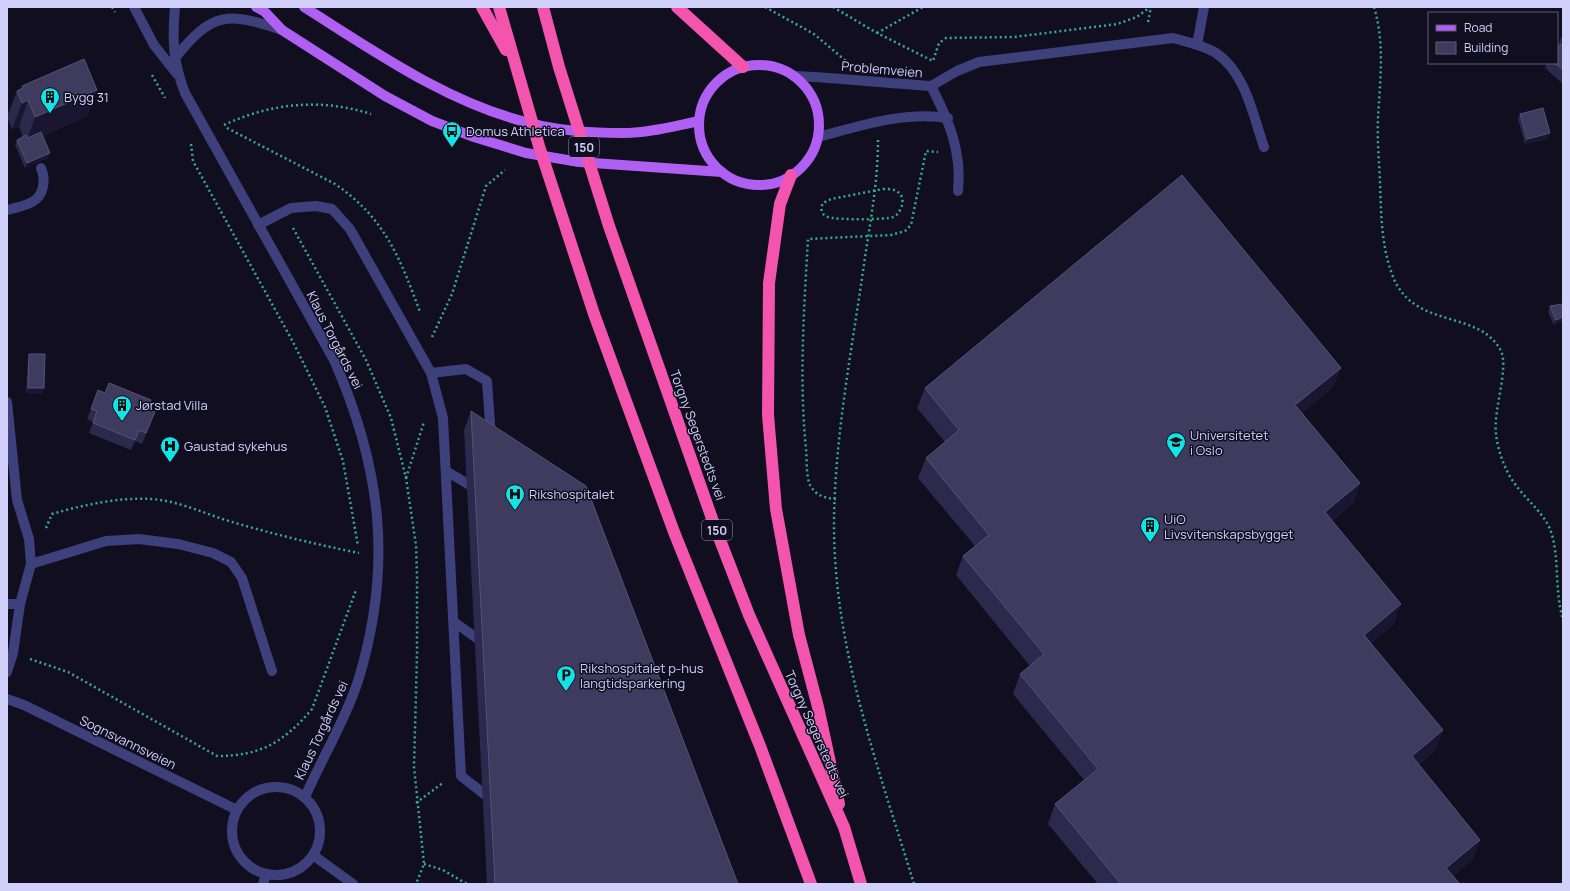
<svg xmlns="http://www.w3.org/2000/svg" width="1570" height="891" font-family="Manrope,sans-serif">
  <rect width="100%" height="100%" fill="#100e1f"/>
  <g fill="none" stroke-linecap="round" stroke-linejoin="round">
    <g stroke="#37a998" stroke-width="2.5" stroke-dasharray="2 3" stroke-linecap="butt">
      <polyline points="112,7 115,12"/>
      <polyline points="765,7 814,34 846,61"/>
      <polyline points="833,7 877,33 933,61 939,43 946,38 1014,37 1117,24 1137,17 1150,7"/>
      <path d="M1374 7C1385 43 1380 81 1378 118 1377 139 1379 160 1380 181 1381 211 1381 245 1392 274 1412 331 1479 308 1501 351 1509 369 1493 410 1496 434 1498 452 1506 474 1518 488 1529 502 1543 513 1550 529 1560 554 1554 591 1563 619"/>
      <polyline points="1148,22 1151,7"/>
      <polyline points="877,33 923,7"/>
      <polyline points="152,75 165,98"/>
      <path d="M224 125C271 103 321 98 371 114"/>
      <path d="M227 128 335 184C385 218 400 258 420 312"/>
      <path d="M878 140C878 180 871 218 865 257 853 344 835 433 834 521 833 646 878 766 914 884"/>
      <polyline points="191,144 193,161 293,342 325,407 343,461 358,546"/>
      <path d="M883 189C888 189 895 189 898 192 907 198 901 214 893 217 885 220 836 220 828 217 823 216 822 212 821 208L823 203 831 199Z"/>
      <polyline points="293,228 366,360 391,418 406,478 416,545 417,576 417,655 414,767 424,864 416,884"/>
      <polyline points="432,337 452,294 486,186 505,170"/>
      <polyline points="406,478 424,422"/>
      <path d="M836 499C825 498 816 496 810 485 806 476 807 460 806 449 799 380 804 309 808 239L891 235 905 231 911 225 926 151 938 152"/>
      <path d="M46 528 52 514C83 505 119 497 151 499 179 501 203 513 229 521 272 534 315 544 359 553"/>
      <path d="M30 659 68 672 217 756C261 756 284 742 312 709L356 590"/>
      <polyline points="416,803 444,782"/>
      <polyline points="424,864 443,870 467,884"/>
    </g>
    <g stroke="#3d407b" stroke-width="10">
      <polyline points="134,7 154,45 177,74"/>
      <path d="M175 7C172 40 173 62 185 93L334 360C382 469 393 567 358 681 345 721 322 758 305 797"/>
      <polyline points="1197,45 1204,7"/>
      <path d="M175 58C213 11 227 12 282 30"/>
      <path d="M794 76C840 78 885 83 931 86 949 121 962 151 958 191"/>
      <path d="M931 86 957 71 979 62 1173 38C1187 42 1204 45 1216 53 1246 73 1253 116 1264 147"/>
      <path d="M818 137C860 126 904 111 948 118"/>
      <path d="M7 210C15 208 25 206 32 202 44 196 46 180 41 168"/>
      <polyline points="258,225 291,208 316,206 332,209 350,229 431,373 443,418 461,776 492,800"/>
      <polyline points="431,373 466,369 487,381 491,437"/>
      <polyline points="7,402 17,500 29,539 31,564 20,604 13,653 7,672"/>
      <polyline points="446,471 478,490"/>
      <polyline points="31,564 106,541 139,539 178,544 213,553 231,562 242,578 272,671"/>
      <polyline points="7,604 20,604"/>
      <polyline points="454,622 485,644"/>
      <polyline points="7,699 24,705 237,810"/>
      <circle cx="276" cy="831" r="44"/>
      <polyline points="313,855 353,884"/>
      <polyline points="263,884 266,874"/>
    </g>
    <g stroke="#af60f3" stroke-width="10">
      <polyline points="256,7 265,12 282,30 385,96 432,121 474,137 526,153 579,162 722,172"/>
      <path d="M304 7C374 51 449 104 530 123 560 131 593 133 624 133 649 133 674 126 699 121"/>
      <circle cx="759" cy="125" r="60"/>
    </g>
    <g stroke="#f254ae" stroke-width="12">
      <polyline points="482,7 506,50"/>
      <polyline points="499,7 539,146 594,314 674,532 760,746 811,884"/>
      <polyline points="543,7 559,67 609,226 715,527 749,615 844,827 861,884"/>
      <polyline points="677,7 743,67"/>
      <polyline points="791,175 780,204 769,283 768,415 776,509 799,635 818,707 839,804"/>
    </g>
  </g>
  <g fill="#2c294c">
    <polygon points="1563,35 1563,84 1545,68 1547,63 1557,63 1557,48 1561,38"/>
    <polygon points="22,86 97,90 87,116 43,136 50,153 48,158 25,168 15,145 17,140 23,137 19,127 12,129 7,117 17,91 21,89"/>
    <polygon points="1520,114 1548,139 1525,144 1518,119"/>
    <polygon points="1563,304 1563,321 1554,325 1548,312 1550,306"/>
    <polygon points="29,354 42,394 26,393 28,359"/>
    <polygon points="1341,368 1333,387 1302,413 1360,483 1353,503 1332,521 1394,624 1371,643 1436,750 1418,765 1480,840 1473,859 1453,876 1460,884 1098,884 1048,824 1055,804 1084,780 1013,694 1020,674 1030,666 956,575 963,556 975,546 918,478 926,458 945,442 917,408 925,388"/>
    <polygon points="91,409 147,409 151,422 142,444 135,441 131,450 89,433 93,422 87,419"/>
    <polygon points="471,411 738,884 487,884 464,430"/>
  </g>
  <g fill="#1a1632">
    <polygon points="97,90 87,116 26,143 35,117"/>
    <polygon points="28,100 19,127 12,129 22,103"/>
    <polygon points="1550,133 1548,139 1525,144 1527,139"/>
    <polygon points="50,153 48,158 25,168 27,163"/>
    <polygon points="1563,317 1563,321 1554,325 1556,320"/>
    <polygon points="1341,368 1333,387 1288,425 1295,405"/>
    <polygon points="28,388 44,388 42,394 26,393"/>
    <polygon points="1360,483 1353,503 1318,532 1325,512"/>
    <polygon points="1401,604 1394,624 1357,654 1364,635"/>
    <polygon points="1443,730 1436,750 1404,776 1412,756"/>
    <polygon points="1480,840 1473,859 1443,884 1446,868"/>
  </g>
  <g fill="#3e3b5f" stroke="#555277">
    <polygon points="1563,43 1563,70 1555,63 1557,63 1557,49"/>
    <polygon points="84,59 97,90 35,117 28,100 22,103 17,91 23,88 22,86"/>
    <polygon points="1543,108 1550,133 1527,139 1520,114"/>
    <polygon points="41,132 50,153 27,163 17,140 26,135 28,138"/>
    <polygon points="1182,175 1341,368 1295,405 1360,483 1325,512 1401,604 1364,635 1443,730 1412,756 1480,840 1446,868 1460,884 1121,884 1055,804 1098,769 1020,674 1044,654 963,556 989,535 926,458 959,430 925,388"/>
    <polygon points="1563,304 1563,317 1556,320 1550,306"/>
    <polygon points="29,354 45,354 44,388 28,388"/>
    <polygon points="109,383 151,400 147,409 155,412 146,433 139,430 135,440 93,423 97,411 91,409 98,390 105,393"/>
    <polygon points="471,411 586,486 738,884 495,884"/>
  </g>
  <defs>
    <g id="building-pin" transform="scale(1)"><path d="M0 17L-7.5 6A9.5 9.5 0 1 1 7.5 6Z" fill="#12e3e6" stroke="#100e1f"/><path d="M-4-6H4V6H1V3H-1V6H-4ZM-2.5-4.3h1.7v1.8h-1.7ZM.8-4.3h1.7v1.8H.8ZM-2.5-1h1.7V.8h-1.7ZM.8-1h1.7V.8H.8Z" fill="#111"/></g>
    <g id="bus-pin" transform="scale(1)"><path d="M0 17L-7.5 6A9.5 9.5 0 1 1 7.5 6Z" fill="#12e3e6" stroke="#100e1f"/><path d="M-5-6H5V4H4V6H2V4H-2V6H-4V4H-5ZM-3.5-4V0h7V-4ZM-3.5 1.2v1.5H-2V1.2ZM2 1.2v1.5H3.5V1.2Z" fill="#111"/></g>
    <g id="university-pin" transform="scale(1)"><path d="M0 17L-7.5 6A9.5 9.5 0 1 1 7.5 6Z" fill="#12e3e6" stroke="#100e1f"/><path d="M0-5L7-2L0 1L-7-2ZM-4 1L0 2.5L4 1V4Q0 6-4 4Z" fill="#111"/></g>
    <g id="hospital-pin" transform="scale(1)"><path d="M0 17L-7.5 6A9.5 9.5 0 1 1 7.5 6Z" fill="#12e3e6" stroke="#100e1f"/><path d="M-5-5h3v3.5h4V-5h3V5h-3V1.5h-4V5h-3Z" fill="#111"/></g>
    <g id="parking-pin" transform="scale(1)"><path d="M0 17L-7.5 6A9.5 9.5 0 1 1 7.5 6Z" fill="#12e3e6" stroke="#100e1f"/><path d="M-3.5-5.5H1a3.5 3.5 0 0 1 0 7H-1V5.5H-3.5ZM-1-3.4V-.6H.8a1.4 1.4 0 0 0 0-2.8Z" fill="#111"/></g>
  </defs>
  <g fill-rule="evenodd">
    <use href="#building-pin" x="50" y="97"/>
    <use href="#bus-pin" x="452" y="131"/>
    <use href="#building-pin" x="122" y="405"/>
    <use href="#university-pin" x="1176" y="442"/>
    <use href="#hospital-pin" x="170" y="446"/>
    <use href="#hospital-pin" x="515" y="494"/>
    <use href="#building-pin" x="1150" y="526"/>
    <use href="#parking-pin" x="566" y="675"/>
  </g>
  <g text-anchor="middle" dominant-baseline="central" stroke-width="3" stroke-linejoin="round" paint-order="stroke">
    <g fill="#100e1f" stroke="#9796b9" stroke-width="1">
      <rect x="569" y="137" width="30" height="20" rx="3"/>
      <rect x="702" y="520" width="30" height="20" rx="3"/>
    </g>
    <g font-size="12" font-weight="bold" fill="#d1d0fb">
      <text x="584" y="147">150</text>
      <text x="717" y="530">150</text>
    </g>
    <g font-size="13" fill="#d1d0fb" stroke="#100e1f">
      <text transform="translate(882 69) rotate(5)">Problemveien</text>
      <text transform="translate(335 340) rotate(63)">Klaus Torgårds vei</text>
      <text transform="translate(698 435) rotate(70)">Torgny Segerstedts vei</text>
      <text transform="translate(321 730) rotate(-65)">Klaus Torgårds vei</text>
      <text transform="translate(817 734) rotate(66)">Torgny Segerstedts vei</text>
      <text transform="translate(128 742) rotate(26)">Sognsvannsveien</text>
    </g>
    <g font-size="13" fill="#d1d0fb" stroke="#100e1f" text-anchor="start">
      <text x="64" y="97">Bygg 31</text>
      <text x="466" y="131">Domus Athletica</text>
      <text x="136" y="405">Jørstad Villa</text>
      <text x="1190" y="435">Universitetet<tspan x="1190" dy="15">i Oslo</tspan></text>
      <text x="184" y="446">Gaustad sykehus</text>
      <text x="529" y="494">Rikshospitalet</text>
      <text x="1164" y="519">UiO<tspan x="1164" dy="15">Livsvitenskapsbygget</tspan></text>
      <text x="580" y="668">Rikshospitalet p-hus<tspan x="580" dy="15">langtidsparkering</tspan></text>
    </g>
  </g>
  <rect width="1570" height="891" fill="none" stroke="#d1d0fb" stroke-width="16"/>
  <rect x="1428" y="12" width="130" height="52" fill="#100e1f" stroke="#5d5c77"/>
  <rect x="1436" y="25" width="20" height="6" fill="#af60f3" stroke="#5d5c77"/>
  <text x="1464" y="32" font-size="12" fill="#d1d0fb">Road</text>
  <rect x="1436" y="42" width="20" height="12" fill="#3e3b5f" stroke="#5d5c77"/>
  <text x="1464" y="52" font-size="12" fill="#d1d0fb">Building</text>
</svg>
